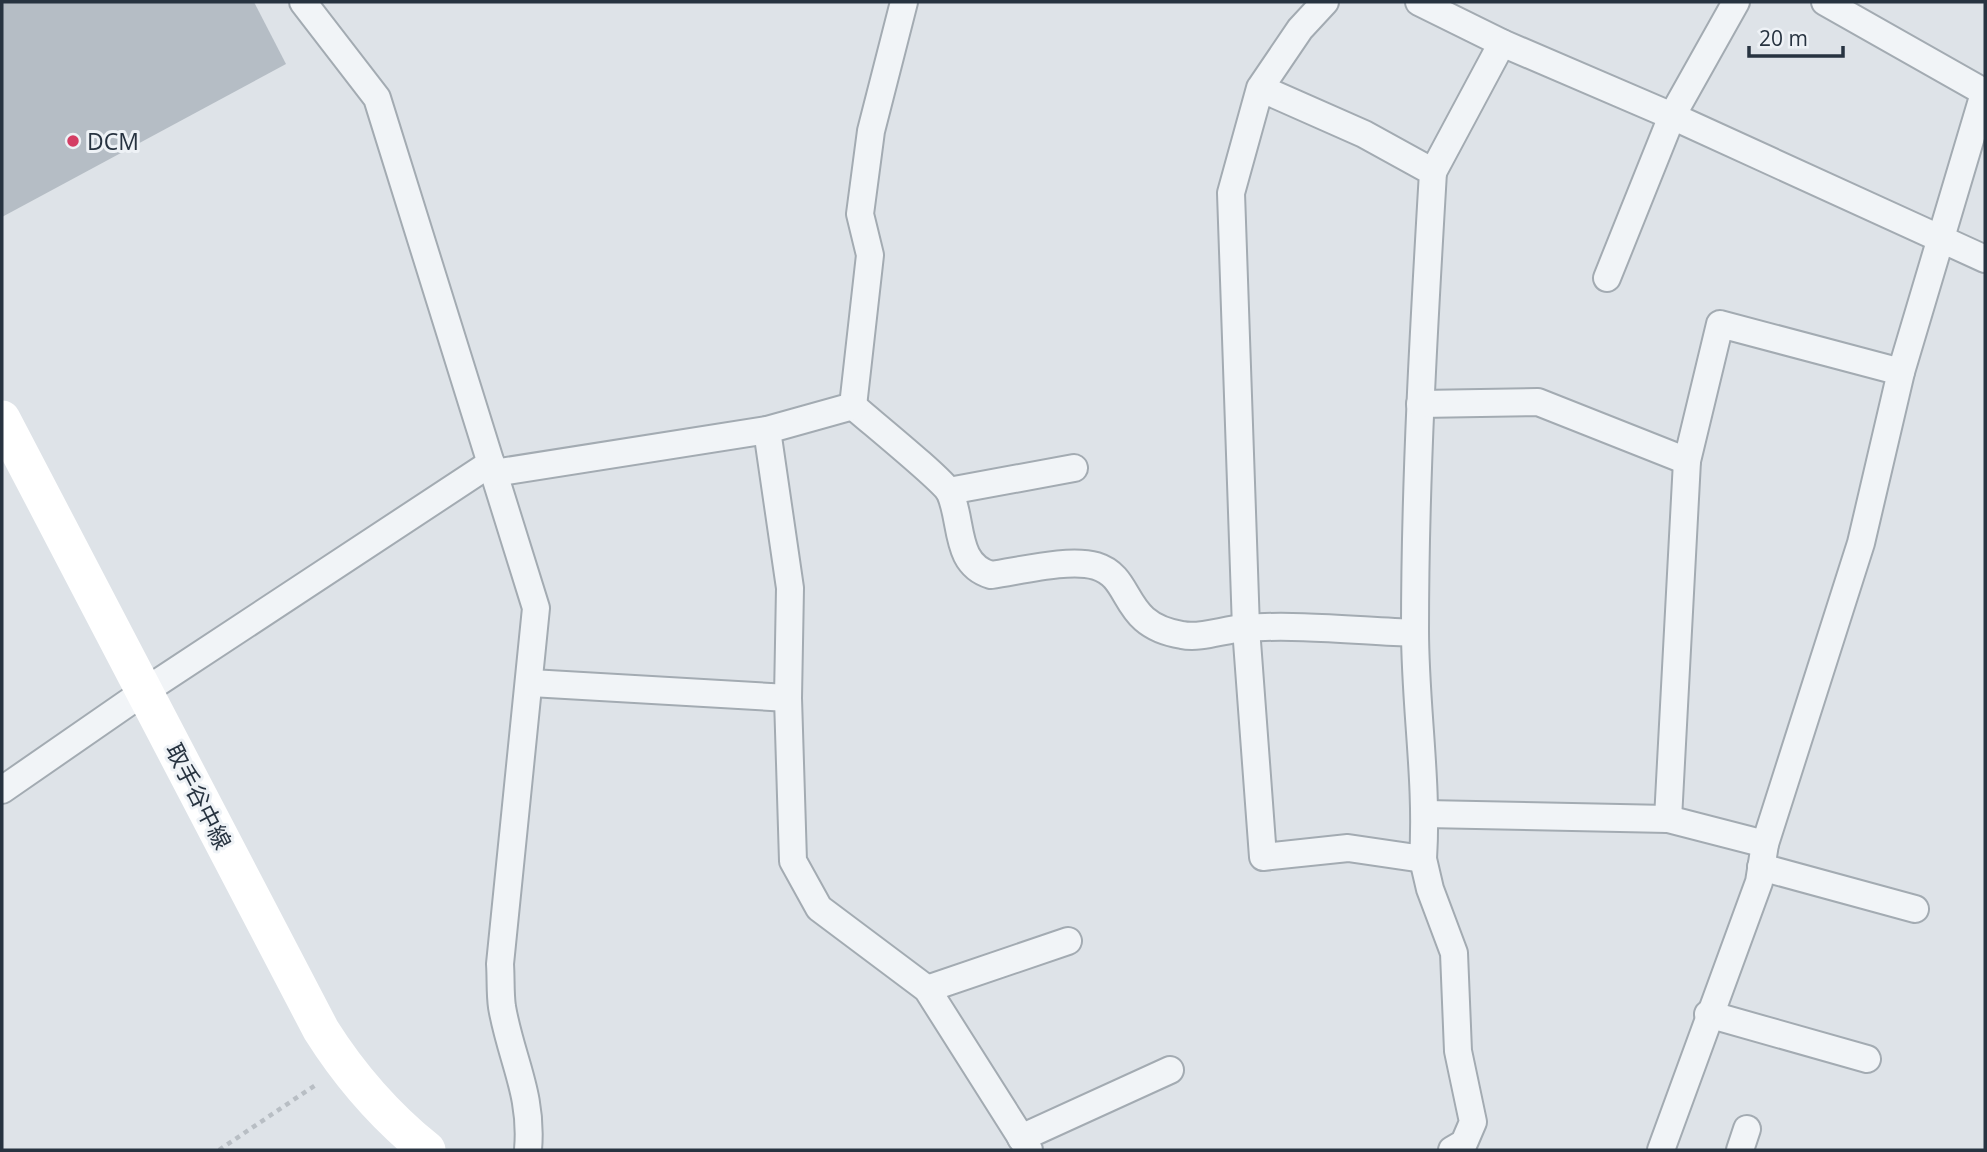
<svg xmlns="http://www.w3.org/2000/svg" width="1987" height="1152" font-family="'Open Sans','Noto Sans JP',sans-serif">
  <rect width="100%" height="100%" fill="#dee3e8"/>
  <polygon fill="#b5bdc5" points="2,2 254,2 286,64 2,217"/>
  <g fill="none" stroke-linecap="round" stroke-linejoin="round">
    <g stroke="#a3abb2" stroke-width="30">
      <g id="street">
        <path d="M303 2 377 98 536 608 500 964C501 978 500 993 502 1007 511 1059 533 1094 528 1150"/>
        <polyline points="1419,2 1502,43 1672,116 1985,259"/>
        <polyline points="1825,2 1984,92"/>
        <path d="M1260 88 1364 134 1433 172C1424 325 1415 477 1415 630 1415 707 1428 782 1423 859L1348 848 1263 857 1246 628 1231 193 1260 88 1300 29 1325 2"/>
        <polyline points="1433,172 1502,43"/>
        <polyline points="1607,278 1672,116 1736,2"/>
        <polyline points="1420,404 1538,402 1687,461"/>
        <path d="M853 406C870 421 943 480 950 493 963 522 954 564 991 575 1020 571 1069 558 1096 566 1135 578 1119 625 1182 635 1201 639 1225 629 1245 628 1298 624 1361 631 1415 633"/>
        <polyline points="494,473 767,430"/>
        <polyline points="949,491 1074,468"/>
        <polyline points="531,683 788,698 790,588 767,430 853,406 870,255 860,214 871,131 904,2"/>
        <polyline points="788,698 793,861 819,908 927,989 1029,1150"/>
        <polyline points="2,790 145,691 491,463"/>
        <polyline points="1426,814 1668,819 1765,844"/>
        <polyline points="1668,819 1687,461 1720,324 1901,372"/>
        <polyline points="1423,859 1430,889 1454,953 1458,1051 1473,1122 1464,1143 1452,1150"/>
        <polyline points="1761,867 1915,909"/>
        <polyline points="927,989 1068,941"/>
        <polyline points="1708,1014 1867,1059"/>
        <polyline points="1021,1138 1170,1070"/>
        <polyline points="1661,1150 1759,882 1765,844 1861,543 1901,372 1985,90"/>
        <polyline points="1740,1150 1747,1129"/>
      </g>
    </g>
    <polyline stroke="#b8bec4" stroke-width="4.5" stroke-dasharray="5 5" stroke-linecap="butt" points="219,1150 317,1084"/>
    <use href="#street" stroke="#f1f4f7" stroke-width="26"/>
    <path stroke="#fff" stroke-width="37" d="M2 419 321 1030C350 1076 385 1116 427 1150"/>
  </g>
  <circle fill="#d43d64" stroke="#eef2f6" stroke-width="2.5" cx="73" cy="141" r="7"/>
  <g text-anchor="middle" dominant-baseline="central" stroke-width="6" stroke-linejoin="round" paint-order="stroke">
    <g font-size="23" fill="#273340" stroke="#eef2f6" text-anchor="start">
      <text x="87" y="141">DCM</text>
    </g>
    <g font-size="23" fill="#273340" stroke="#eef2f6">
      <text transform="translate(199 796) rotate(63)">取手谷中線</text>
    </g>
  </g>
  <rect width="1987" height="1152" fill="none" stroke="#273340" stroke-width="7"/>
  <path d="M1749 46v10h94v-10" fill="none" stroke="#273340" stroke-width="3.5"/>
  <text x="1759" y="46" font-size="21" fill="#273340" stroke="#eef2f6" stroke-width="5" paint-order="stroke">20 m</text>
</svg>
